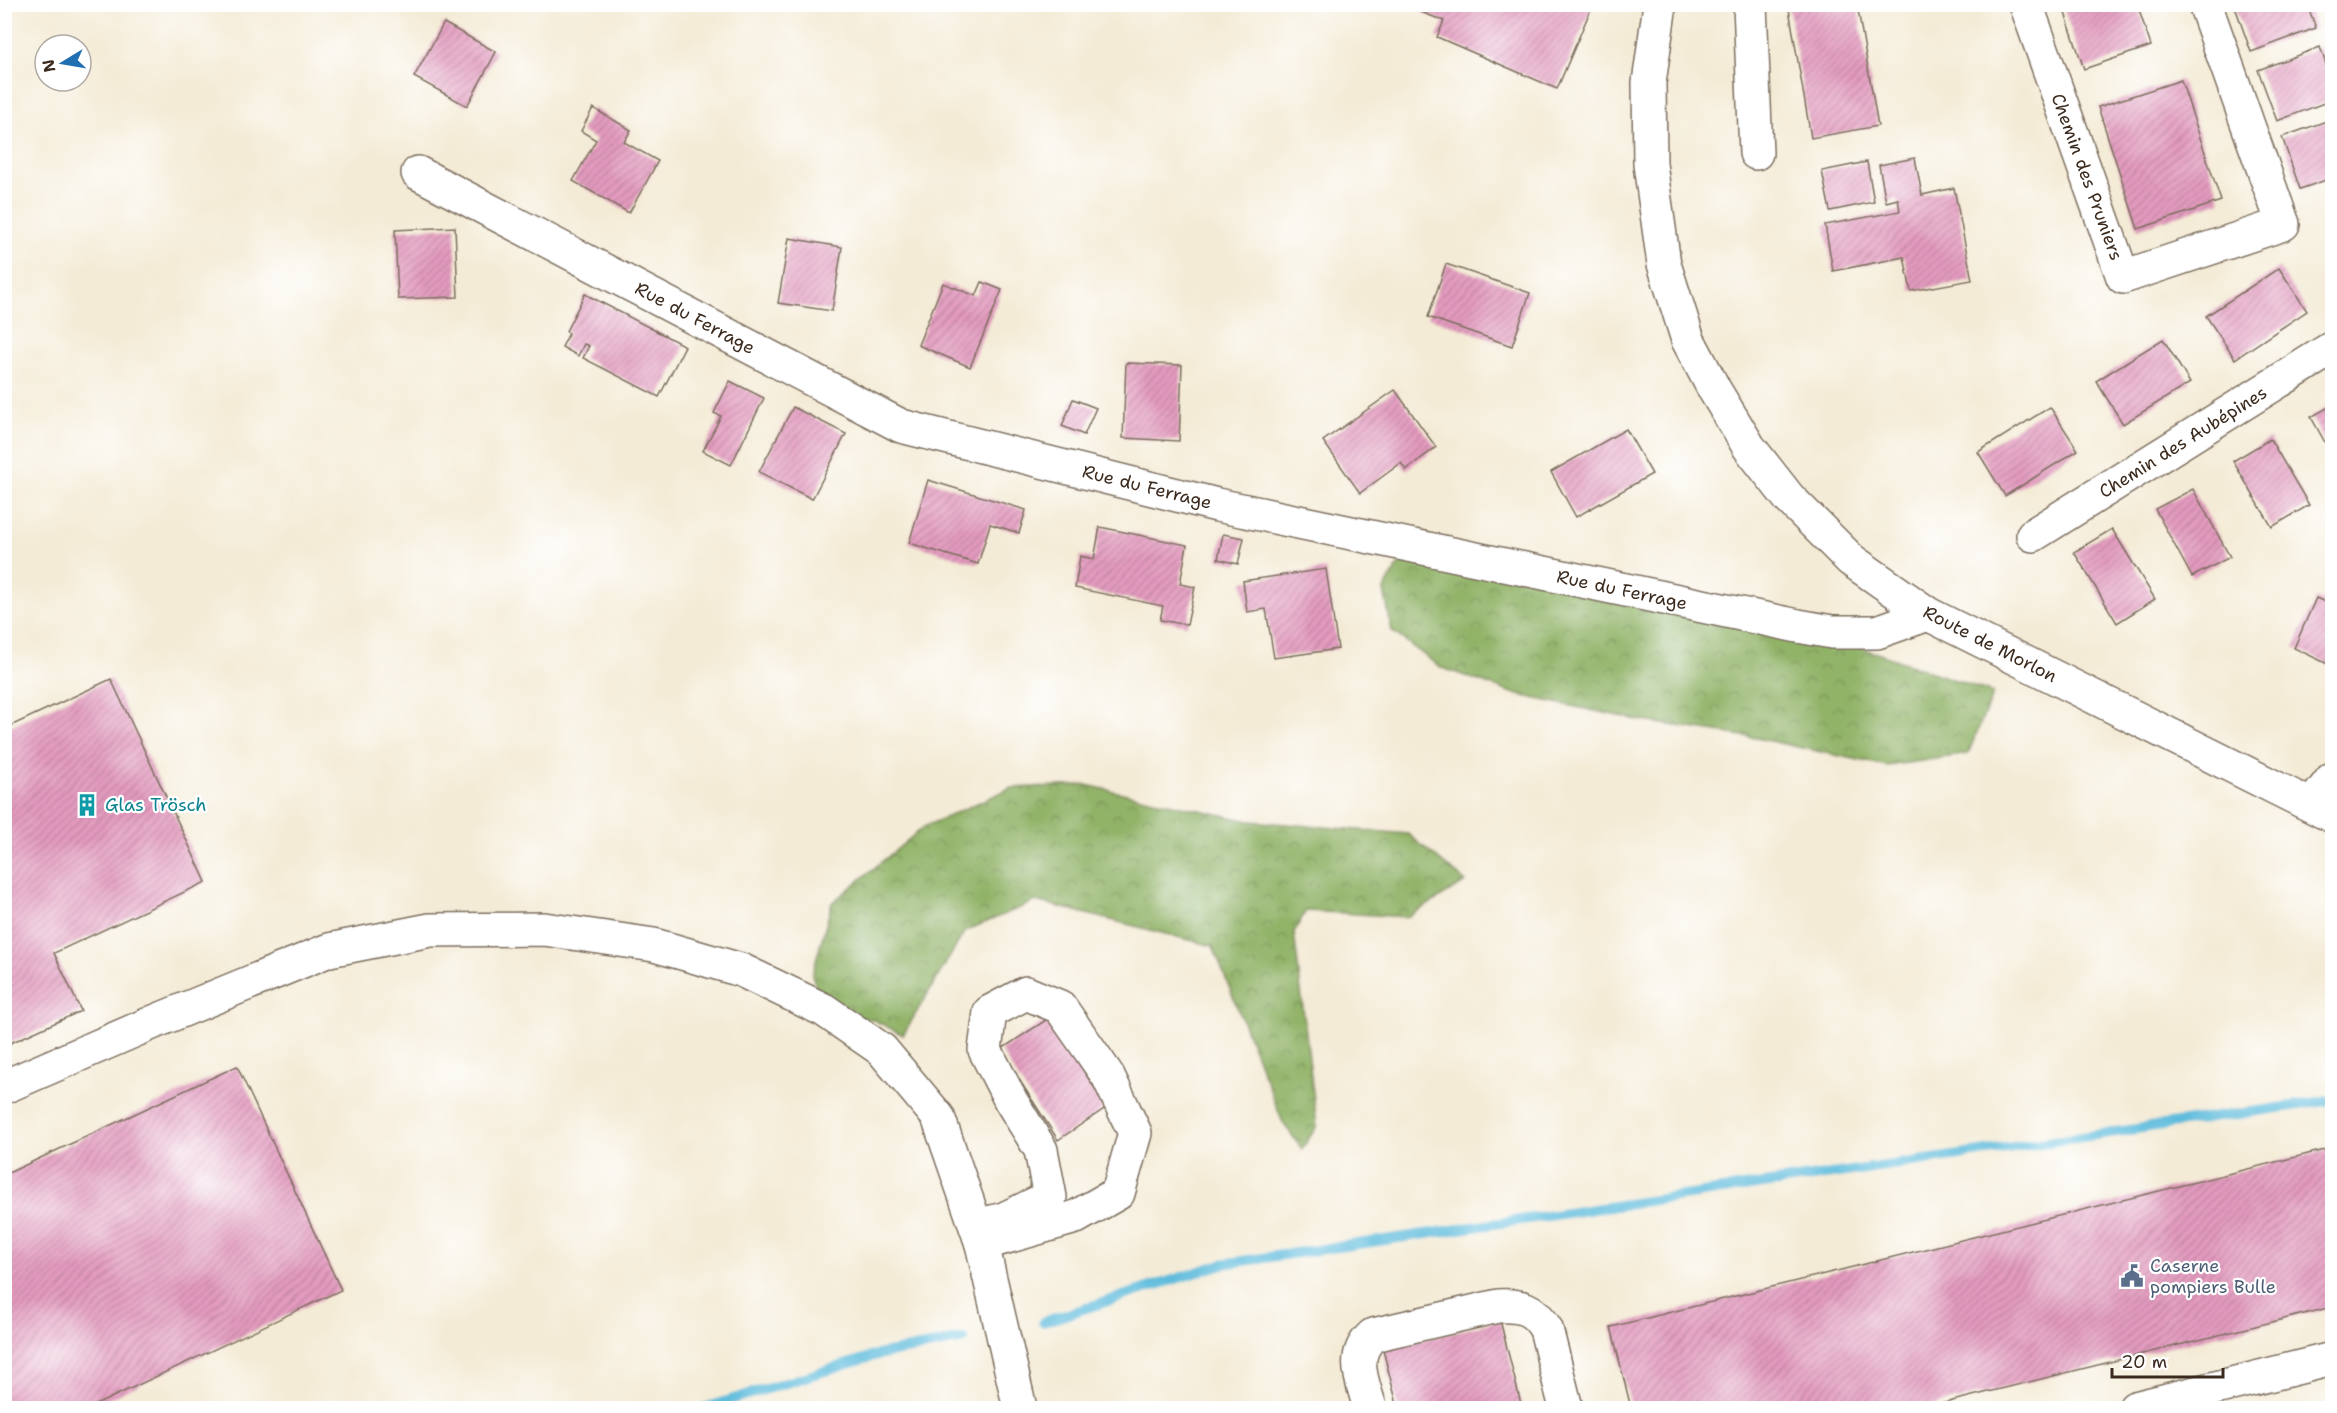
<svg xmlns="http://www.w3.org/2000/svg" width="2337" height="1413" font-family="'Shantell Sans',sans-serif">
  <defs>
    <pattern id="forest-crowns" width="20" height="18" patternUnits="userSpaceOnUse" patternTransform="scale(1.5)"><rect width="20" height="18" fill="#91b368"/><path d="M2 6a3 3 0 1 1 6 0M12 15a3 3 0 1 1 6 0" fill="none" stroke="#789255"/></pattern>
    <pattern id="building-hatch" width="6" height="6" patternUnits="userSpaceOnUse" patternTransform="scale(1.5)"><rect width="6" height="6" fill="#e49bbf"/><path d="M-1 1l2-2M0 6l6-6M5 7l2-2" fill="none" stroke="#ba7f9b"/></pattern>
  </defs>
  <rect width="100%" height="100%" fill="#fff"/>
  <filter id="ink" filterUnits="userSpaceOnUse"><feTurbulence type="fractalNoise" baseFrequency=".0167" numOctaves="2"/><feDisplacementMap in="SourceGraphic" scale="12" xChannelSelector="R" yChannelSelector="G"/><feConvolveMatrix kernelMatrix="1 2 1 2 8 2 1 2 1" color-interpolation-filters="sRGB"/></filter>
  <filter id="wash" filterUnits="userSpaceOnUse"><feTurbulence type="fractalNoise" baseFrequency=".008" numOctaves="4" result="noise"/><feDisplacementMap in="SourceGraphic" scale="24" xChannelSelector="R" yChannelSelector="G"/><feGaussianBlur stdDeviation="1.35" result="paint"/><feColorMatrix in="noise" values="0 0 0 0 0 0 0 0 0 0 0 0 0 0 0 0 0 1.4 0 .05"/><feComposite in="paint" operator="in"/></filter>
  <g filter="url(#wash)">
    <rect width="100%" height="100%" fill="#f4ebd6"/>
    <g fill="url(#forest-crowns)" stroke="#666e43" stroke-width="1.5">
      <polygon points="1402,558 1798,626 1993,693 1968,754 1887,766 1751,737 1643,721 1518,695 1440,667 1392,631 1384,590"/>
      <polygon points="1086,785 1249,821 1408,834 1466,882 1408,917 1306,911 1294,932 1317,1126 1302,1149 1283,1123 1213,946 1036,901 965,931 903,1035 874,1020 824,1010 812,975 832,903 924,827 1011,788"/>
    </g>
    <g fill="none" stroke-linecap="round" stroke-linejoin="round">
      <g stroke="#5ebcdc" stroke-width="10">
        <polyline points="1043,1322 1222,1264 2332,1100"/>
        <polyline points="704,1408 877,1355 964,1339"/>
      </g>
    </g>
    <g id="blocks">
      <g fill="url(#building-hatch)">
        <polygon points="1425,4 1593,4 1557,89 1437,37 1444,21 1421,12"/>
        <polygon points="1815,4 1857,4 1878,126 1811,138 1789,9"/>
        <polygon points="2062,4 2137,4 2151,46 2084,69"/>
        <polygon points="2234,4 2307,4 2316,28 2251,52"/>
        <polygon points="444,23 496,52 467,106 414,77"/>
        <polygon points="2320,47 2332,81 2332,100 2277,121 2258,70"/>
        <polygon points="2181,80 2221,201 2138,229 2098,107"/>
        <polygon points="593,108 631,130 624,142 658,161 629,213 573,181 596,140 581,131"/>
        <polygon points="2332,119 2332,178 2300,189 2282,137"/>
        <polygon points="1915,158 1922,195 1954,188 1972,280 1911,291 1904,257 1833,271 1825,225 1900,211 1898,199 1886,202 1879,165"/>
        <polygon points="1867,162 1874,202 1830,211 1822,171"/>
        <polygon points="455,227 458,297 398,299 395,230"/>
        <polygon points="789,238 842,247 832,311 778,303"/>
        <polygon points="1446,264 1530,293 1512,346 1428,317"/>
        <polygon points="2279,268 2307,311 2235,359 2206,316"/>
        <polygon points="982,282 1002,290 970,367 918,345 943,283 976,296"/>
        <polygon points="585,294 685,346 659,397 583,358 589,346 584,344 578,356 562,347 569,333 566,331"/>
        <polygon points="2163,339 2190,383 2123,424 2096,381"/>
        <polygon points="1126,363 1182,365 1179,441 1123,438"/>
        <polygon points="730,381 764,398 731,465 703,451 721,416 714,413"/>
        <polygon points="1395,390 1436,447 1406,470 1401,463 1360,493 1323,441"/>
        <polygon points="1073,399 1096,408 1084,435 1062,426"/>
        <polygon points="2332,405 2332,455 2311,417"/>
        <polygon points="793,407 846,434 812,499 759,472"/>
        <polygon points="2050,407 2078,450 2005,496 1978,452"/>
        <polygon points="1626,429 1652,474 1576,517 1551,472"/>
        <polygon points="2270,439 2309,505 2272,527 2233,461"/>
        <polygon points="928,480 1026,510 1019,533 990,524 978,564 909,543"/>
        <polygon points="2193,489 2230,557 2192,577 2155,509"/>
        <polygon points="1100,527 1187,545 1180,584 1195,587 1187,625 1160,620 1163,606 1075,588 1080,556 1094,559"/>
        <polygon points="2112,529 2155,599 2117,623 2074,552"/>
        <polygon points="1223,534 1244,538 1238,564 1218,559"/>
        <polygon points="1326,569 1338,649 1274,658 1266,609 1247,612 1243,581"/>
        <polygon points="2316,598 2332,605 2332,666 2294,648"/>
        <polygon points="111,679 206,882 54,953 81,1011 4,1046 4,729"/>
        <polygon points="1049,1018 1107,1107 1058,1140 1000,1050"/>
        <polygon points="237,1066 341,1290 89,1408 4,1408 4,1175"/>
        <polygon points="2332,1148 2332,1307 1924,1408 1631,1408 1611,1327"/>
        <polygon points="1500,1320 1522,1408 1398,1408 1383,1350"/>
      </g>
    </g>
  </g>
  <g filter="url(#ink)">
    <use href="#blocks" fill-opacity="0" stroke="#7c6e5e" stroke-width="1.5"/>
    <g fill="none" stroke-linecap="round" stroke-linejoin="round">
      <g stroke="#7c6e5e" stroke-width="36">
        <g id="minor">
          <polyline points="1660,4 1649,83 1650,164 1664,264 1688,340 1714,389 1749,447 1789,498 1851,560 1928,614 2332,816"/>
          <polyline points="1750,4 1756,153"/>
          <polyline points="2026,4 2123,277 2283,224 2205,4"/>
          <polyline points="418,173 901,426 1217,505 1798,626 1832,632 1877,632 1928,614"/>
          <polyline points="2033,535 2332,348"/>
          <polyline points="2313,804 2332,779"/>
          <polyline points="4,1087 154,1022 329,950 430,930 544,929 654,945 741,970 824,1010 882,1050 938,1117 982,1244 1020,1408"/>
          <polyline points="976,1226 1004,1219 1050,1197 1041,1150 1011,1101 985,1050 990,1012 1026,993 1060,1007 1108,1076 1135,1133 1118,1193 1076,1217 982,1244"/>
          <path d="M1370 1408C1363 1382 1349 1356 1373 1335L1498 1306C1521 1305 1534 1308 1546 1329L1566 1408"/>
          <polyline points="2135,1408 2332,1359"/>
        </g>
      </g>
      <use href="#minor" stroke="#fff" stroke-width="33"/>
    </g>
  </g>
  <defs>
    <g id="building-bare" transform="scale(1.8)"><path d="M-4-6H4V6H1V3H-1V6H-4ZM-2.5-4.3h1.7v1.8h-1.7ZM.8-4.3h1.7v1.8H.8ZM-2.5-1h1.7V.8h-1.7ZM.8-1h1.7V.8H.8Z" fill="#0f9aa8" stroke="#fff" stroke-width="2.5" paint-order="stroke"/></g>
    <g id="civic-bare" transform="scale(1.8)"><path d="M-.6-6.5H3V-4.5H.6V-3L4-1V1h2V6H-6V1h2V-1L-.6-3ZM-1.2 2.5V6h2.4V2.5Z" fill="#5c6f8a" stroke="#fff" stroke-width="2.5" paint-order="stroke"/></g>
  </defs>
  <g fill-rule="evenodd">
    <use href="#building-bare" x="87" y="805"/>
    <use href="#civic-bare" x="2132" y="1276"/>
  </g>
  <g text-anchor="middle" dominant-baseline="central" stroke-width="4.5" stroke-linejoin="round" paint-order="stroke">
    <g font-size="18" fill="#3b2a1e" stroke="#fff">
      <text transform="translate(2087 177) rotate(70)">Chemin des Pruniers</text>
      <text transform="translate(695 318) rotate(28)">Rue du Ferrage</text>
      <text transform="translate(2183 442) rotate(-32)">Chemin des Aubépines</text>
      <text transform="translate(1147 487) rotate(14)">Rue du Ferrage</text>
      <text transform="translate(1622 590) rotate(12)">Rue du Ferrage</text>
      <text transform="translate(1990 644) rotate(27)">Route de Morlon</text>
    </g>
    <g font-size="18" fill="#0d838f" stroke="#fff" text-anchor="start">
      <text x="105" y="805">Glas Trösch</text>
    </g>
    <g font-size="18" fill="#4e5e75" stroke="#fff" text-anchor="start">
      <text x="2150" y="1266">Caserne<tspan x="2150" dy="21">pompiers Bulle</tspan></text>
    </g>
  </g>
  <rect width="2337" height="1413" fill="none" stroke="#fff" stroke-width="24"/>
  <g transform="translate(63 63) rotate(259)"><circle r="28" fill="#ffffff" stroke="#b1aaa5" stroke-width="1.5"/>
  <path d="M0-4.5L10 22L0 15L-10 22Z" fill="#1f6fb2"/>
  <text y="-9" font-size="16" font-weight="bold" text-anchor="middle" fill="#3b2a1e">N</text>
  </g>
  <path d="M2112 1368v9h111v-9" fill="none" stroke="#3b2a1e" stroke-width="3"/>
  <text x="2121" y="1368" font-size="18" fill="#3b2a1e" stroke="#ffffff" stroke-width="4.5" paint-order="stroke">20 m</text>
</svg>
